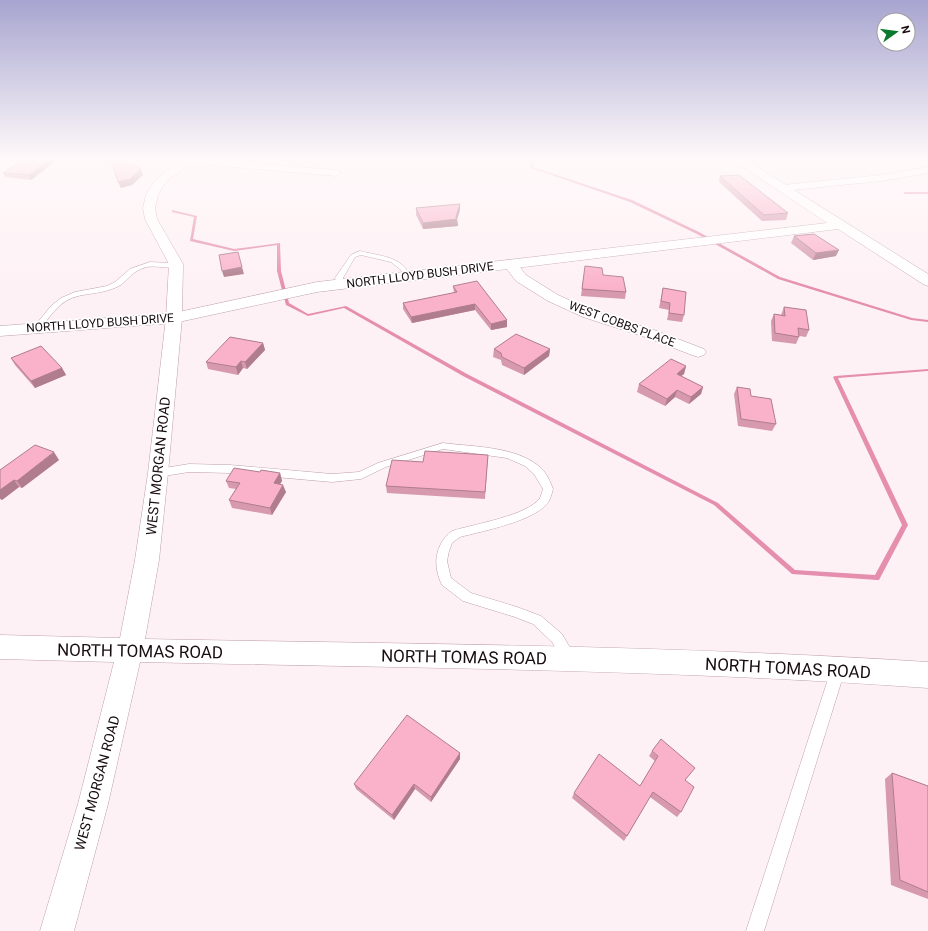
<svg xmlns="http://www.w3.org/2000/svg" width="928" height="931" font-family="Roboto,sans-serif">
  <rect width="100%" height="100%" fill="#fef1f5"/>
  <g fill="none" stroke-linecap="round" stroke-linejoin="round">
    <g fill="#e58ead" fill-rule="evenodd">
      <polygon points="529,158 531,158 533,167 632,200 699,232 780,277 912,318 928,320 928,322 911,320 778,279 697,234 630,202 531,168"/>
      <polygon points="905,192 928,192 928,194 904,194 904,193"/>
      <polygon points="172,210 197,216 193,239 234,249 280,243 281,271 289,303 308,314 346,306 467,374 718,503 795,570 875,575 902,525 833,377 835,376 928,369 928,371 838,378 908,525 879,580 877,580 792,574 714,505 463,376 344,308 308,316 286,305 277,271 277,245 234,251 190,241 194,217 172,212"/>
    </g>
    <g stroke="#bea0aa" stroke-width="1">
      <g id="service">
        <polygon points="734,158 749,158 736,161"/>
        <path d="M360 251C379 256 402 256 410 276L405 277 401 270 391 262 361 255 355 257 343 278V286H337L335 278 351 255Z"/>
        <path d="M150 262 169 263 179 266C174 270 155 265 147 267 130 271 128 282 117 287 104 293 91 293 78 296 60 300 50 316 40 330H37L33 328 51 306 61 298 75 292 107 286 115 282 130 269Z"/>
        <path d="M443 443C473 447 517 446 541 468 547 474 550 481 553 489 552 493 551 497 549 501 537 521 482 531 460 537L452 543 449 551 447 561 451 578 471 593 517 607 541 616 562 634 576 658 574 662 569 664 564 662 552 642 533 624 515 617 463 601 442 585C432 565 435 544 452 531 474 524 527 516 540 498 541 495 542 492 543 489L534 474 525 466 507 458 443 449 386 467 361 479 332 482 230 473 189 472 158 477 154 476 153 473 154 470 158 469 189 464 230 465 332 474 359 472 378 463Z"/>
        <polygon points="838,664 843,666 845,670 764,931 746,931 831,670 833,666"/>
      </g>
    </g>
    <g stroke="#bea0aa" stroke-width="1">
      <g id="minor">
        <path d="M197 158 336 170 341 173 336 176 200 164 187 166 169 179 163 186 158 195 155 208 157 219 183 264 182 318 168 473 159 560 145 639C406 644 667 645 928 662V688C666 669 403 668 140 662L108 804 74 931H40L78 804 114 662 0 659V635L120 638 135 560 148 473 166 318 169 264 145 219 143 208 146 195 154 182 161 175 180 161Z"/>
        <polygon points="928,167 928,173 881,181 783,191 777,188 783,185 881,175"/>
        <polygon points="510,260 515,261 526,275 558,295 593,311 657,331 704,349 706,352 704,355 698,357 692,355 645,337 583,317 548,301 516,281 503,264 505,261"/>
      </g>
    </g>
    <g stroke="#bea0aa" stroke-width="1">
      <polygon id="tertiary" points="730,158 743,158 928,274 928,286 923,284 838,229 317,292 174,323 0,336 0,326 174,313 317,282 827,223"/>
    </g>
    <use href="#service" fill="#fff" fill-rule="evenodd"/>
    <use href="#minor" fill="#fff" fill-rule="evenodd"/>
    <use href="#tertiary" fill="#fff" fill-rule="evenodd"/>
  </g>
  <g fill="#d799ae">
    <polygon points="25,158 60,158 31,180 5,177 3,173"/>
    <polygon points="720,176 788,213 786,220 762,221 719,182"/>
    <polygon points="460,204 460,210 457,219 458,226 423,229 416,215 416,208"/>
    <polygon points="794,236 836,256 813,260 791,243"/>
    <polygon points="585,266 603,275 626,292 625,299 581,296"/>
    <polygon points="453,286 507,320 507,327 491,330 475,310 412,323 403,309 403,303 454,293"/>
    <polygon points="663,288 684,315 682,322 667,320 669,310 659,308"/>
    <polygon points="784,307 809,330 806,337 799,336 799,337 796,344 772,341 771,321 774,314 781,315"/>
    <polygon points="263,343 265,350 247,369 243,368 238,375 208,369 206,362"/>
    <polygon points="494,349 550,349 549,356 524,375 502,365 501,360 493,357"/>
    <polygon points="11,358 62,368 66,375 35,388 15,365"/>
    <polygon points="686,366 684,374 681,376 703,387 701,394 689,404 675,397 665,406 637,392 639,384"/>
    <polygon points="737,387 751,396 776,424 772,431 738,426 734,394"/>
    <polygon points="488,455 485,499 387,493 386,486 423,462"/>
    <polygon points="59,460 22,488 19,487 2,500 0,499 0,470"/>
    <polygon points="260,472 280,473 282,481 280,484 286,492 272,515 232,508 229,500 236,489 229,488 226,481"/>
    <polygon points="652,751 685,781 681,812 677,817 650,797 624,841 572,798 574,793 640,786 655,761 649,756"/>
    <polygon points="460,753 460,759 431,802 415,789 394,820 356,789 354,784"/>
    <polygon points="892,773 928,786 928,899 891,885 885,779"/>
  </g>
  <g fill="#af7d8d">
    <polygon points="52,158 60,158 31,180 29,175"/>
    <polygon points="141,169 143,175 132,185 121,188 118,182"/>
    <polygon points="460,204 460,210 457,219 458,226 423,229 423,223 456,217"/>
    <polygon points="839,250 836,256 813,260 816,253"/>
    <polygon points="242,267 244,274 224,277 222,271"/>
    <polygon points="475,304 475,310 412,323 411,317"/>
    <polygon points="507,320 507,327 491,330 491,324"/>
    <polygon points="263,343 265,350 247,369 245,362"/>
    <polygon points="550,349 549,356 524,375 524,368"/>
    <polygon points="241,361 243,368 238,375 236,367"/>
    <polygon points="686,366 684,374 675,381 677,374"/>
    <polygon points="62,368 66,375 35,388 31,381"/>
    <polygon points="703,387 701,394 689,404 691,397"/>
    <polygon points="677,390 675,397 665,406 667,399"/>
    <polygon points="54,452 59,460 22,488 17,481"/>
    <polygon points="280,473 282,481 276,490 274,483"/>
    <polygon points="14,480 19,487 2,500 0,498 0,490"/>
    <polygon points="283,485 286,492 272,515 270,508"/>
    <polygon points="460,753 460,759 431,802 431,797"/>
    <polygon points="414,784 415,789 394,820 392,815"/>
  </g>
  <g fill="#fab2ca" stroke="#af7d8d">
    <polygon points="25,158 52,158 29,175 3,173"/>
    <polygon points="110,158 120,158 141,169 130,179 118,182"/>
    <polygon points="739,175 788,213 764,215 720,176"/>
    <polygon points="460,204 456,217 457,219 423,223 416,208"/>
    <polygon points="814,234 839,250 816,253 794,236"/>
    <polygon points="238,252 242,267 222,271 219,255"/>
    <polygon points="585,266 602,268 603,275 623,277 626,292 582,289"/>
    <polygon points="477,281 507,320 491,324 475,304 411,317 403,303 457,292 453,286"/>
    <polygon points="663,288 686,292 684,315 669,313 670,303 661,301"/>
    <polygon points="784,307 806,310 809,330 798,328 799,337 775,333 774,314 785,316"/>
    <polygon points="516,334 550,349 524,368 502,357 501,353 494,349"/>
    <polygon points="230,337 263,343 245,362 241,361 236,367 206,362"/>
    <polygon points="41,346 62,368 31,381 11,358"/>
    <polygon points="671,359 686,366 677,374 703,387 691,397 677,390 667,399 639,384"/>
    <polygon points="737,387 750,389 751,396 771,399 776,424 741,419"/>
    <polygon points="35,445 54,452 17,481 14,480 0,490 0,470"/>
    <polygon points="425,451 488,455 485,492 386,486 392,460 423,462"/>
    <polygon points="234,468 260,472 261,470 280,473 274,483 283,485 270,508 229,500 240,483 226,481"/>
    <polygon points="407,715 460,753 431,797 414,784 392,815 354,784"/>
    <polygon points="661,739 695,768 685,780 694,787 681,812 653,792 627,836 574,793 599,754 640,786 658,756 652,751"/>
    <polygon points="892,773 928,786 928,892 900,880"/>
  </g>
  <linearGradient id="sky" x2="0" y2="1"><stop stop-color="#a7a5d0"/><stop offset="0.55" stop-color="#fff9fa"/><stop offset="1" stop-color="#fff9fa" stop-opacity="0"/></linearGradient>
  <rect width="928" height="289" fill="url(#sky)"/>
  <g text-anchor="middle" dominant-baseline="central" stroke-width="3.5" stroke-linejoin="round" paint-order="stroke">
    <g font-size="12" fill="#180d11" stroke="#fff">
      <text transform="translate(420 275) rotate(-7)">NORTH LLOYD BUSH DRIVE</text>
      <text transform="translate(100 323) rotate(-4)">NORTH LLOYD BUSH DRIVE</text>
      <text transform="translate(622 324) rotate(20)">WEST COBBS PLACE</text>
    </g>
    <g font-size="14" fill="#180d11" stroke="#fff">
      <text transform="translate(158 466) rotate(-84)">WEST MORGAN ROAD</text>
      <text transform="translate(97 783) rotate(-75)">WEST MORGAN ROAD</text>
    </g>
    <g font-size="17" fill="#180d11" stroke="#fff">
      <text transform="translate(140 651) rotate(1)">NORTH TOMAS ROAD</text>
      <text transform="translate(464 657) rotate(1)">NORTH TOMAS ROAD</text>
      <text transform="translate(788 668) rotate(3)">NORTH TOMAS ROAD</text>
    </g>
  </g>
  <g transform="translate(896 32) rotate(76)"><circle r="19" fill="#ffffff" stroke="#a39ea0"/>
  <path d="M0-3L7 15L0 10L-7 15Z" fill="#0b7a2f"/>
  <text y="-6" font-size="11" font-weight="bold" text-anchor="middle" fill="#180d11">N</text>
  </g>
</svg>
